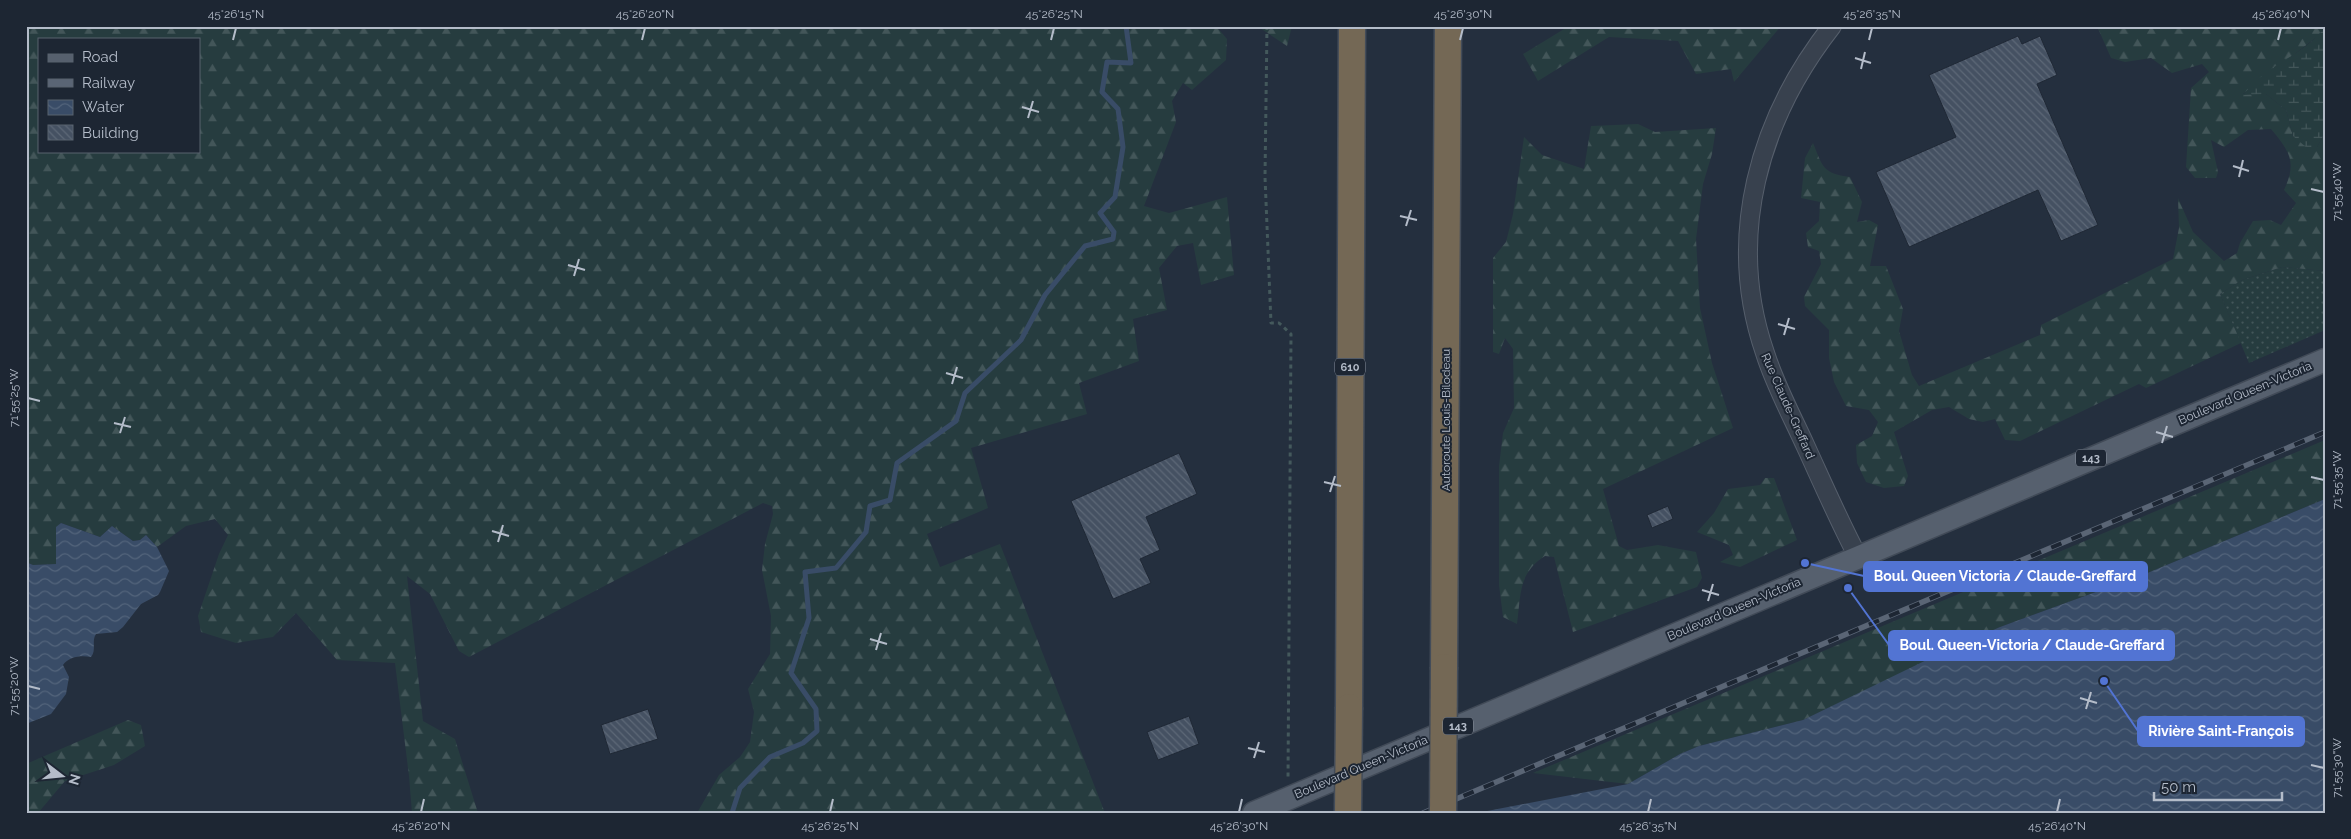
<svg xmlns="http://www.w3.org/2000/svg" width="2351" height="839" font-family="Raleway,sans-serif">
  <defs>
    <pattern id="grass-dots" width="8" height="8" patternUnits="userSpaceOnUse" patternTransform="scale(1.25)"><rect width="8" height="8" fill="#263c3f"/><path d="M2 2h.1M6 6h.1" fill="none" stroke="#435659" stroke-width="1.8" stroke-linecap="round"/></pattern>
    <pattern id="forest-firs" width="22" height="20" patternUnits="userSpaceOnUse" patternTransform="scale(1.25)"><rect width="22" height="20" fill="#263c3f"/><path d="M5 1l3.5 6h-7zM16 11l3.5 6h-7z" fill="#435659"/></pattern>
    <pattern id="wetland-marsh" width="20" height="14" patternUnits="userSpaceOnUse" patternTransform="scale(1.25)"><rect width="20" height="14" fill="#263c3f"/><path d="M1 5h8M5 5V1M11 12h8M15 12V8" fill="none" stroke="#435659"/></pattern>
    <pattern id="water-waves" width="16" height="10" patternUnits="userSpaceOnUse" patternTransform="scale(1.25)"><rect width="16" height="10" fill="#394c67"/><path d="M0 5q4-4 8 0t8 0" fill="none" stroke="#53647b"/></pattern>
    <pattern id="building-back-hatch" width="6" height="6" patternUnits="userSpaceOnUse" patternTransform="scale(1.25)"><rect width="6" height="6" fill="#455162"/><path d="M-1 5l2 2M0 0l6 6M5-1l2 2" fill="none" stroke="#5d6877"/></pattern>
  </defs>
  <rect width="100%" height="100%" fill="#242f3e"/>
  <polygon fill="url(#grass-dots)" points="2282,267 2325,271 2325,330 2249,363 2220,294 2242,280"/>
  <g fill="url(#forest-firs)" fill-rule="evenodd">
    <path d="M26 26H1216L1227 39 1226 60 1192 90 1183 83 1172 101 1176 122 1144 206 1169 213 1227 197 1234 275 1201 285 1193 243 1177 246 1159 268 1167 310 1133 319 1139 361 1079 383 1087 414 971 448 988 508 927 534 940 567 1000 544 1105 813H697L719 775 740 757 750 742 754 712 748 689 770 654 771 616 762 570 765 544 773 514 772 506 763 503 469 657 459 651 430 594 407 576 423 721 455 739 478 813H412L409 776 395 663 337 660 296 613 273 637 236 643 201 632 198 616 219 554 228 535 215 519 186 526 157 547 146 535 140 540 133 541 112 526 100 537 61 523 56 528V564L33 565 26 562ZM39 39H199V151H39Z"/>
    <polygon points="1257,26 1292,26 1287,46"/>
    <polygon points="1569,26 1781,26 1734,82 1731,69 1696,74 1678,41 1609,37 1538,81 1523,54"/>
    <path d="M2097 26H2325L2318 36 2243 94H2266L2286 110 2293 136 2317 147 2325 133V271L2282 267 2242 280 2220 294 2241 343 2146 388 2139 384 2020 441 2005 440 1995 419 1983 422 1969 419 1949 407 1932 410 1894 432 1908 476 1904 486 1884 488 1866 482 1857 463 1856 445 1872 436 1878 422 1869 410 1846 406 1834 382 1829 358V330L1805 306 1804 297 1821 264 1819 251 1808 247 1806 233 1819 221 1820 202 1801 198 1805 158 1813 143C1823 167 1822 173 1850 177L1862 202 1857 222 1869 220 1878 225 1870 266H1886L1903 309 1899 331 1912 375 1919 386 2040 335 2041 325 2173 259 2179 228 2178 198 2193 232 2224 261 2237 253 2240 243 2253 221 2270 220 2281 225 2296 203 2284 190C2297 162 2290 152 2271 129L2248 130 2224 147 2211 140 2218 172 2216 178H2195L2186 167 2191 88 2209 72 2202 64 2172 73 2151 58 2125 62 2111 58Z"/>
    <path d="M1638 124 1655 132 1716 128 1712 154 1703 184 1696 239 1700 308 1712 363 1733 428 1603 489 1619 546 1627 550 1658 545 1696 552 1702 578 1697 587 1573 632 1554 557 1545 556C1518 573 1521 595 1517 624L1503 617 1499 585V466L1503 433 1514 408 1513 349 1505 338 1499 354 1493 352V258L1506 242 1513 214 1524 137 1542 155 1584 169 1591 126Z"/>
    <polygon points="2325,440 2325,499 2145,574 2000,627 1803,720 1699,746 1680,754 1628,784 1533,773"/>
    <polygon points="1765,478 1774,478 1797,540 1740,567 1720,562 1733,555 1729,545 1697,532 1714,513 1728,489 1760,485"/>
    <polygon points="128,720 141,725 145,746 114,765 65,781 38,813 26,813 26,764"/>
  </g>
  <path fill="url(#wetland-marsh)" d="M2325 27V133L2317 147 2307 148 2293 136 2286 110 2266 94 2243 95C2249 88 2255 81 2263 75 2283 59 2309 49 2325 27Z"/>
  <g fill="url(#water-waves)">
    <polygon points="2325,499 2325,813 1477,813 1628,784 1680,754 1699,746 1803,720 1943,652 2000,627 2145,574"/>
    <path d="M61 523 100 537 112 526 133 541 140 540 146 535 157 547 169 571 160 592 158 595 141 604 123 627 117 632 96 634C91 641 97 650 91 657 82 655 69 656 63 665L69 677 66 694 51 714 26 724V562L33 565 56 564V527Z"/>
  </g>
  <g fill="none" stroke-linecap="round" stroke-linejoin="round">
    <polyline stroke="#394c67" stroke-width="5" points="732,813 740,788 770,757 803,743 817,731 816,709 791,673 809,618 805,572 836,568 866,532 870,506 890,500 897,463 956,421 965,393 1021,340 1045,295 1085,246 1113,239 1114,232 1100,213 1115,197 1123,147 1118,109 1102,92 1107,62 1131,63 1126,26"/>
  </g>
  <g fill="url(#building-back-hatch)" stroke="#1f2835">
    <polygon points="2018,36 2022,44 2040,36 2057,75 2037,84 2098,225 2061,241 2038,190 1909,247 1876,172 1956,137 1929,75"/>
    <polygon points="1179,453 1197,494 1146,517 1160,550 1140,559 1151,583 1113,599 1071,501"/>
    <polygon points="1668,506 1673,519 1652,528 1647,515"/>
    <polygon points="648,709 658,739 610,754 601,725"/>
    <polygon points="1189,716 1199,744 1158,760 1147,732"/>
  </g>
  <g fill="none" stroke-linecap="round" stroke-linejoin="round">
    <g stroke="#565f6c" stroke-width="20">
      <path id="minor" d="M1832 26C1759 119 1725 237 1765 353 1775 385 1792 416 1806 447 1823 484 1839 521 1858 557"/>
    </g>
    <g stroke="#414a57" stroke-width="25">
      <polyline id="major" points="1254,813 2325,360"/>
    </g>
    <g stroke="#434c59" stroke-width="29">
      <g id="highway">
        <polyline points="1444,667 1448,26"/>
        <polyline points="1349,707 1352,26"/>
      </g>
    </g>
    <polyline stroke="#44595c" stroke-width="3" stroke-dasharray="4 4" stroke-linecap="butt" points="1267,26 1265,177 1271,323 1279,323 1291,334 1288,779"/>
    <use href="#minor" stroke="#38414e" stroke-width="18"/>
    <use href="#major" stroke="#56606e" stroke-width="22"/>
    <use href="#highway" stroke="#746855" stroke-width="26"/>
    <g stroke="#5a6575" stroke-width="5.5">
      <polyline id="rail" points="1423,813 2325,432"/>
    </g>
    <use href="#rail" stroke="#1d2633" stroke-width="4" stroke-dasharray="11" stroke-linecap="butt"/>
    <g stroke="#434c59" stroke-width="29" stroke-linecap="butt">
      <g id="highway-bridge">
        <polyline points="1348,813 1349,707"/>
        <polyline points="1443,813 1444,667"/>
      </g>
    </g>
    <use href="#highway-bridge" stroke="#746855" stroke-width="26"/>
  </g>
  <path fill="none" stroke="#b4bcc9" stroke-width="2" d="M233 40 236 28M642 40 645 28M1051 40 1054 28M1460 40 1463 28M1869 40 1872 28M2278 40 2281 28M1855 58 1871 63M1861 69 1865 52M1022 107 1039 112M1028 118 1033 101M2233 166 2249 171M2239 177 2243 160M2311 189 2324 192M1400 216 1417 220M1406 226 1411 210M568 265 585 270M574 276 579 259M1778 324 1795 329M1784 335 1789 318M946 373 963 378M952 384 957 367M28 398 40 401M114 423 131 427M2156 432 2173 437M120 433 125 417M2162 443 2167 426M2311 477 2324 480M1324 482 1341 486M1330 492 1335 476M492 531 509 536M498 542 503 525M1702 590 1719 595M1708 601 1713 584M870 639 887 644M876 650 881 633M28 686 40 689M2080 698 2097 703M2086 709 2091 692M1248 748 1265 752M1254 758 1259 742M2311 765 2324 768M421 812 424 799M830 812 833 799M1239 812 1242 799M1648 812 1651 799M2057 812 2060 799"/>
  <g text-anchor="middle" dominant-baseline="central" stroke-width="4" stroke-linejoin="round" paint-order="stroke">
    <g fill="#1d2633" stroke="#878f9c" stroke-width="1">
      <rect x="1335" y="358.5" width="30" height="17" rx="4"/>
      <rect x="2076" y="449.5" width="30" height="17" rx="4"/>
      <rect x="1443" y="717.5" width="30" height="17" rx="4"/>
    </g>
    <g font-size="11" font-weight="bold" fill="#b4bcc9">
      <text x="1350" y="367">610</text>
      <text x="2091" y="458">143</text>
      <text x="1458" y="726">143</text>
    </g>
    <g font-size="12" fill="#b4bcc9" stroke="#1d2633">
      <text transform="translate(2245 393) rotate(-23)">Boulevard Queen-Victoria</text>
      <text transform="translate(1788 406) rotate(66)">Rue Claude-Greffard</text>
      <text transform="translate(1446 420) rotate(-90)">Autoroute Louis-Bilodeau</text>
      <text transform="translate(1734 609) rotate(-23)">Boulevard Queen-Victoria</text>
      <text transform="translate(1361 767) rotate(-23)">Boulevard Queen-Victoria</text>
    </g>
  </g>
  <path fill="none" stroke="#5274d3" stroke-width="2" d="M1805 563L1864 576M1848 588L1889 645M2104 681L2138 731"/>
  <g fill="#5274d3" stroke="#1d2633" stroke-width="2">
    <circle cx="1805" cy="563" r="5"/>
    <circle cx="1848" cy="588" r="5"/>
    <circle cx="2104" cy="681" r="5"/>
  </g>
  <g fill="#5274d3" stroke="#5274d3" stroke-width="2">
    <rect x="1864" y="562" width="283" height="29" rx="5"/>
    <rect x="1889" y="631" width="285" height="29" rx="5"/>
    <rect x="2138" y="717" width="166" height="29" rx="5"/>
  </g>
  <g font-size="14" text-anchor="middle" font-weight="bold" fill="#fff">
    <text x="2005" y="581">Boul. Queen Victoria / Claude-Greffard</text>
    <text x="2032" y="650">Boul. Queen-Victoria / Claude-Greffard</text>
    <text x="2221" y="736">Rivière Saint-François</text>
  </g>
  <rect width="2351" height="839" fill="none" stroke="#1d2633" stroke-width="55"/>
  <rect x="38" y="38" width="162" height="115" fill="#1d2633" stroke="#59626f"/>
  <rect x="48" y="54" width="25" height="8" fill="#56606e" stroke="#59626f"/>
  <text x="82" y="62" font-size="15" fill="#b4bcc9">Road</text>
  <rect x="48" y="79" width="25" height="8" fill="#5a6575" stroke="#59626f"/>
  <text x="82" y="88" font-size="15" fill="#b4bcc9">Railway</text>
  <rect x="48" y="100" width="25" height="15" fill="url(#water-waves)" stroke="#59626f"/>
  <text x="82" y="112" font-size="15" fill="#b4bcc9">Water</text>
  <rect x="48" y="125" width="25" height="15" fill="url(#building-back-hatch)" stroke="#59626f"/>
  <text x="82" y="138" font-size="15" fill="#b4bcc9">Building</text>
  <g transform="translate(62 776) rotate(106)" stroke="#1d2633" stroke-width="4" paint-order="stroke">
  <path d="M0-4L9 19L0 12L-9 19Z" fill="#b4bcc9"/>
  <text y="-8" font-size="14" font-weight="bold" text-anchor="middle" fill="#b4bcc9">N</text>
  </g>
  <path d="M2154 792v8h128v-8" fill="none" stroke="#b4bcc9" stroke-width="2.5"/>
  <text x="2161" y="792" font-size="15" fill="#b4bcc9" stroke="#1d2633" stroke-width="4" paint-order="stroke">50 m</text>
  <rect x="28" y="28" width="2296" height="784" fill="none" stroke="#b4bcc9" stroke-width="2"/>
  <g font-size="12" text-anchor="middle" fill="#b4bcc9">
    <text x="236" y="18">45°26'15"N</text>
    <text x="645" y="18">45°26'20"N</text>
    <text x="1054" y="18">45°26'25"N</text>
    <text x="1463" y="18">45°26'30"N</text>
    <text x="1872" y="18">45°26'35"N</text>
    <text x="2281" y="18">45°26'40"N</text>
    <text transform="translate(2337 192) rotate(-90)" y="4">71°55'40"W</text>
    <text transform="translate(14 398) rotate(-90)" y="4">71°55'25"W</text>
    <text transform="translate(2337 480) rotate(-90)" y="4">71°55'35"W</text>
    <text transform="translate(14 686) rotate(-90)" y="4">71°55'20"W</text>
    <text transform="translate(2337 768) rotate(-90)" y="4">71°55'30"W</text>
    <text x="421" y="830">45°26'20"N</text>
    <text x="830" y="830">45°26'25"N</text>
    <text x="1239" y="830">45°26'30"N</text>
    <text x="1648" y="830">45°26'35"N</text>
    <text x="2057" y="830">45°26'40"N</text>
  </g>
</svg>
